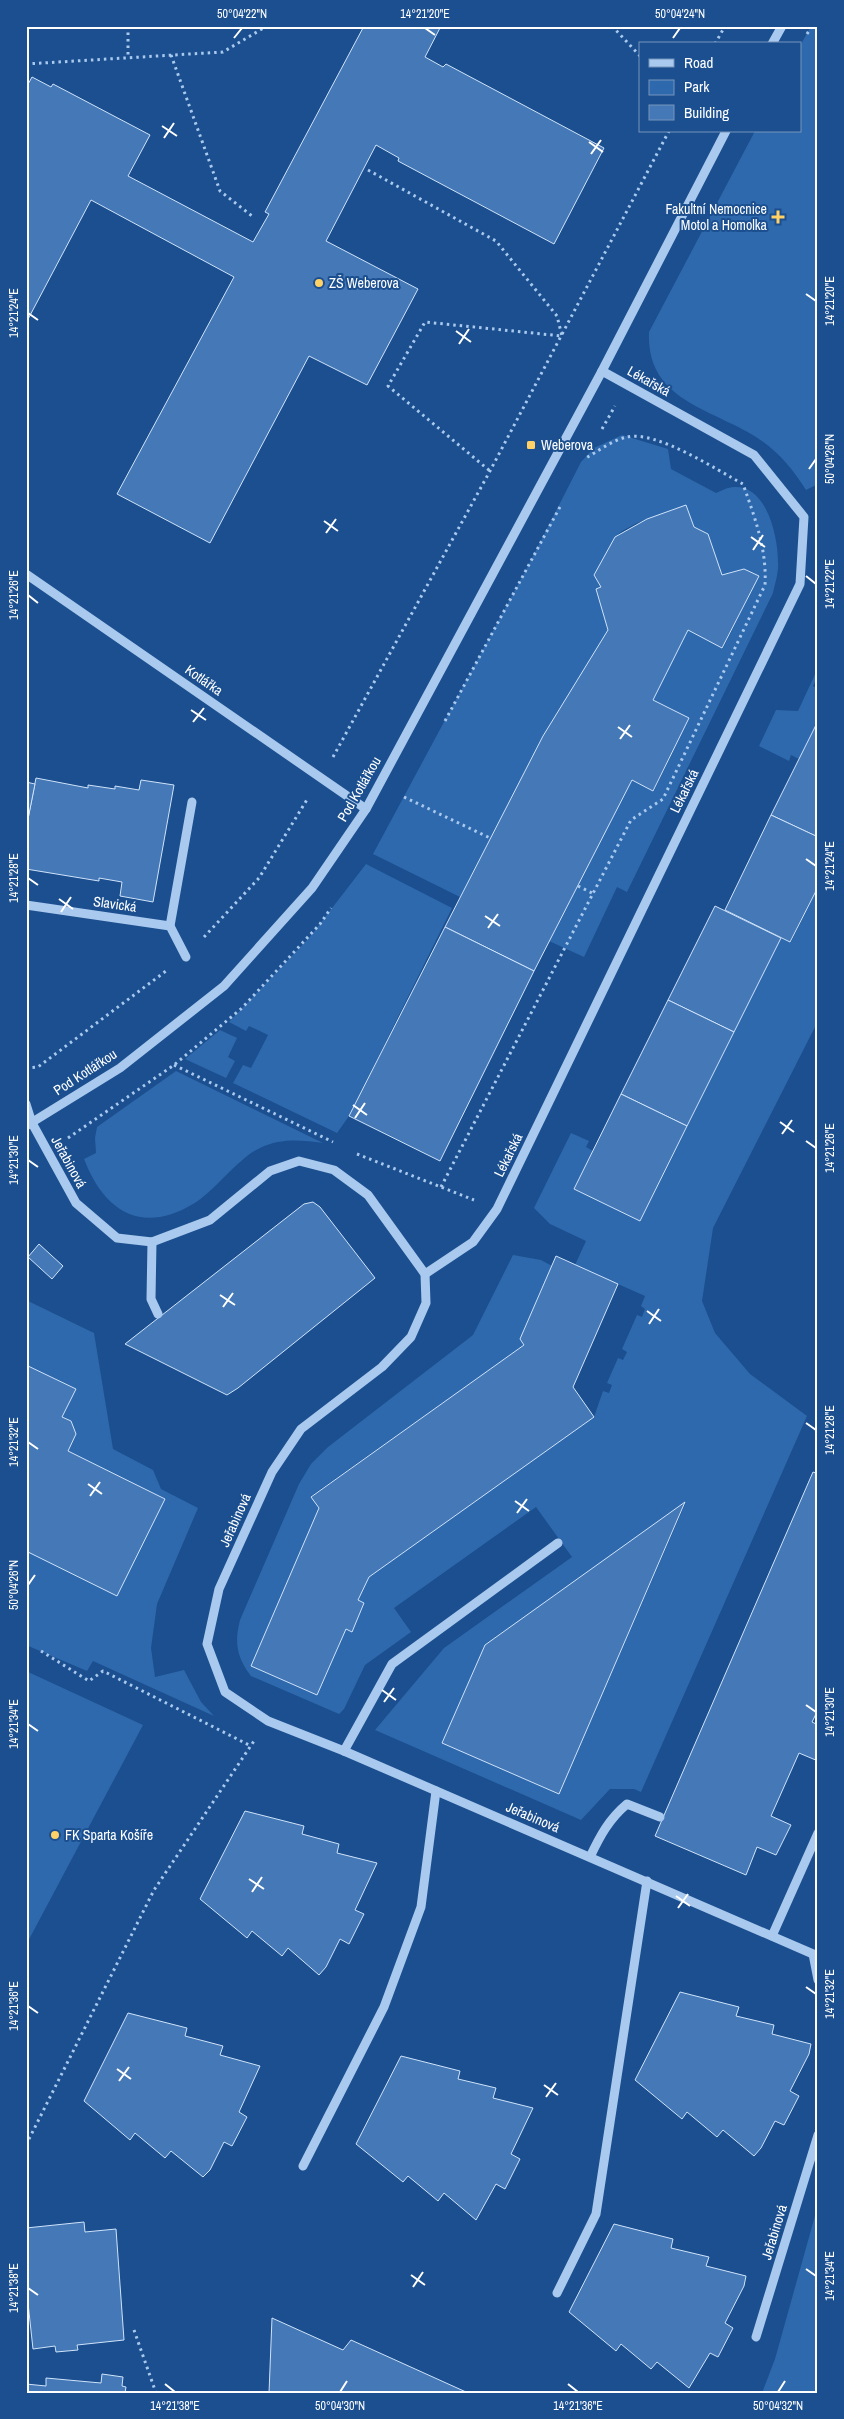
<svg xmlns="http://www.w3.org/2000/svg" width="844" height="2419" font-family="'Archivo Narrow',sans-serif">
  <rect width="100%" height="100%" fill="#1b4f8f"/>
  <g fill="#2e69ad" fill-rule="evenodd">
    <path d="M811 26H818V484L806 490C793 469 777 450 756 437 710 408 646 400 649 332L755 131H800V46Z"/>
    <path d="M622 435 668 449 671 469 716 493C721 491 728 487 734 487 767 485 778 537 778 562 779 572 775 583 773 593L627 892 617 887 584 957 549 941 632 780 654 791 689 718 653 700 688 630 723 648 759 576 744 569 722 575 708 534 694 527 686 505 637 523 622 531 615 537 594 575 601 587 596 589 608 630 543 736 460 897 373 854 529 564 581 462 594 448Z"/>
    <polygon points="818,668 818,676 813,686 818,689 818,721 799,759 791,755 789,761 759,746 776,710 798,711"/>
    <polygon points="366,864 452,908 349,1116 337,1133 233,1083 243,1065 251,1068 268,1035 249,1026 246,1031 229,1022 309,938"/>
    <path d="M818 887V1021L713 1228 702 1301 715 1333 750 1374 807 1416 641 1792 634 1789H610L581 1820 375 1730 444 1648 572 1557 536 1507 394 1608 411 1632 365 1665 344 1709 339 1714 251 1676C237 1658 234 1643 240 1620L299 1484 311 1464 328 1447 473 1335 513 1255 541 1260 552 1266 520 1339 524 1345 311 1496 319 1508 251 1666 317 1695 346 1629 352 1631 364 1603 358 1600 369 1577 594 1417 603 1391 609 1393 612 1385 607 1383 618 1358 623 1360 627 1352 622 1349 637 1315 642 1317 645 1309 641 1306 645 1296 575 1265 586 1241 550 1224 534 1208 571 1133 589 1141 586 1147 593 1151 574 1189 640 1221 781 938 791 942ZM686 1502 559 1794 442 1743 485 1645Z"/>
    <polygon points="220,1030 237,1038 228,1057 235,1061 226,1078 185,1059"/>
    <path d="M176 1071 323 1143C301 1140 281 1138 260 1148 239 1157 214 1192 193 1204 141 1235 104 1211 84 1159L96 1153 95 1138 97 1127Z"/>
    <polygon points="26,1300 94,1333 113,1449 153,1470 161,1489 198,1508 157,1604 151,1648 155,1677 184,1670 201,1702 214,1716 93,1661 87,1671 26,1645 26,1551 165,1499 68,1451 71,1421 62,1417 76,1389 26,1365"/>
    <polygon points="26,1671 143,1725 26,1945"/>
    <polygon points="818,2205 818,2393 762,2393 775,2359"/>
  </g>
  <g fill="#4478b7" stroke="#cfe3fa">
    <polygon points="364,26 441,26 425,57 443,67 446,64 604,148 554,244 398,161 399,158 376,145 326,241 418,289 367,385 309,356 210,543 117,494 234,277 91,200 26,323 26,88 32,77 51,87 53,84 150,135 128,176 253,242 269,214 265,212"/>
    <polygon points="686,505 694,527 708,534 722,575 744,569 759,576 722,648 688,630 653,700 689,718 653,791 632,780 534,971 445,927 543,736 608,630 596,589 601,587 594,575 615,537 647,519"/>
    <polygon points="818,721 818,837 771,815"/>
    <polygon points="36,778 88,788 88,785 115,789 115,786 139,790 141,780 174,785 153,902 120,896 122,882 99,878 99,881 26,869 26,829"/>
    <polygon points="26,782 35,784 26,829"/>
    <polygon points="771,815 818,837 818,887 790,942 725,910"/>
    <polygon points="715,906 781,938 734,1032 668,1000"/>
    <polygon points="445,927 534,971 440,1161 349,1116"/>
    <polygon points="668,1000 734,1032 687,1126 621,1094"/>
    <polygon points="621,1094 687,1126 640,1221 574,1189"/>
    <polygon points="313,1202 320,1207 375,1278 238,1388 227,1395 125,1344 304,1204"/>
    <polygon points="39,1244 63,1266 52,1279 28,1257"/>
    <polygon points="556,1256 618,1284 573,1387 594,1417 369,1577 358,1600 364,1603 352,1632 346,1629 317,1695 251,1666 319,1508 311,1497 524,1345 520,1339"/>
    <polygon points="26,1365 76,1389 62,1417 71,1421 76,1434 68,1451 165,1499 117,1596 26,1551"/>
    <polygon points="813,1472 818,1474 818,1710 812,1722 818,1725 818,1761 799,1753 771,1816 791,1825 776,1855 757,1847 746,1875 655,1836"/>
    <polygon points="685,1502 559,1794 442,1743 485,1645"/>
    <polygon points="245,1811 304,1826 302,1834 339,1844 337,1853 377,1863 355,1910 364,1914 349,1944 340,1939 326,1967 319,1975 288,1948 282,1956 252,1931 247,1938 200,1899"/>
    <polygon points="680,1992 739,2007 736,2016 774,2025 772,2034 811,2044 809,2054 790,2091 799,2096 784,2125 775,2121 761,2148 754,2156 723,2130 717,2137 687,2112 682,2119 635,2080"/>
    <polygon points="128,2013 187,2028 185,2036 223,2046 220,2055 260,2066 239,2112 247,2117 232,2146 224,2142 210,2170 203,2177 171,2151 165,2158 135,2133 130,2140 84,2101"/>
    <polygon points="401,2056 460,2071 458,2079 496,2088 493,2098 533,2108 511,2154 520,2159 505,2189 496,2184 476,2220 444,2193 438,2201 408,2176 403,2182 356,2144"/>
    <polygon points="84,2222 85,2232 116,2229 124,2340 77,2345 78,2350 56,2352 55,2346 33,2349 28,2303 26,2303 26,2228"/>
    <polygon points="614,2224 673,2239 671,2248 709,2257 706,2266 746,2276 744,2286 725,2323 733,2328 718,2357 710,2353 689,2388 657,2362 651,2369 621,2344 616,2351 569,2312"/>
    <polygon points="272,2318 343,2350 351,2340 466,2392 269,2393"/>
    <polygon points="102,2374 123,2377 122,2386 126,2387 125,2393 26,2393 26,2384 46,2386 46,2378 101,2383"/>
  </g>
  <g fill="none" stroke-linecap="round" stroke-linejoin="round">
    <g stroke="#a9c9ee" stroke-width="3" stroke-dasharray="2.5 4" stroke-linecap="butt">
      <polyline points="128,26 128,58"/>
      <polyline points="612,26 640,56"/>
      <polyline points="807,34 812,26"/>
      <polyline points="715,44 725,26"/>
      <polyline points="171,55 220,191 252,216"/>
      <polyline points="26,64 223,52 267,26"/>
      <polyline points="368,170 496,241 557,316 562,336 425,322 388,386 490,471"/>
      <polyline points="602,429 615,406"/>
      <polyline points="445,721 561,505"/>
      <polyline points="333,757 490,471 669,131"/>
      <polyline points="404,797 490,838"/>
      <polyline points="578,886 592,893"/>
      <polyline points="204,937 259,878 308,798"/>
      <polyline points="174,1065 333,1142"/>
      <polyline points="26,1068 38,1067 166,971"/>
      <polyline points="68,1138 174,1065 242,1008 320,924 331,908"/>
      <polyline points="357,1154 474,1200"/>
      <path d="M441 1187 631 820 663 799 765 585C767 550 755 518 743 484 717 470 656 430 627 437 613 440 598 451 586 458"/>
      <polyline points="41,1651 89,1681 103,1671 251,1746"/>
      <polyline points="26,2145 154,1890 254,1741"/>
      <polyline points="134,2330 156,2393"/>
    </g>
    <g stroke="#a9c9ee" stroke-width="9">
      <polyline points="772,44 782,26"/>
      <polyline points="26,574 366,809"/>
      <polyline points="26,905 170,926 186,957"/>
      <polyline points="170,926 192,802"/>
      <polyline points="26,1104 32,1123 76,1203 117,1238 152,1242 210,1220 270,1171 299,1161 334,1170 368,1195 425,1274 426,1303 411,1337 382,1367 301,1429 272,1472 219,1589 207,1644 225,1692 268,1721 344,1751 813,1954 818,1980"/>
      <polyline points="26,1126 120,1068 224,986 312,888 366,809 602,371 726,131"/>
      <polyline points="152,1242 151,1299 158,1314"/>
      <polyline points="425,1274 473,1242 497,1209 800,584 804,517 754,455 602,371"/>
      <polyline points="344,1751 392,1664 558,1543"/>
      <path d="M590 1857C600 1836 609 1819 627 1804L660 1817"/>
      <polyline points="772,1936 818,1833"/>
      <polyline points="303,2166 384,2007 421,1907 436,1791"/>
      <polyline points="557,2293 596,2214 647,1881"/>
      <polyline points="756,2337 818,2135"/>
    </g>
  </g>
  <path fill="none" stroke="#fff" stroke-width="2" d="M425 28 435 35M234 38 242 28M673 38 680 28M162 126 177 136M164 138 174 123M589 142 603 152M591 154 601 140M806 294 816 301M28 313 38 320M456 331 471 342M459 344 469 329M809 469 816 459M324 521 338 531M326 533 336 519M751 537 765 547M753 550 763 535M806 576 816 584M28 595 38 603M191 710 206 720M193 722 204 708M618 727 632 737M620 739 630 725M806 859 816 866M28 878 38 885M59 899 73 909M61 912 71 897M485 916 500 926M488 928 498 914M353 1105 367 1115M355 1118 365 1103M780 1122 794 1132M782 1134 792 1120M806 1141 816 1148M28 1160 38 1167M220 1295 235 1305M223 1307 233 1293M647 1311 661 1321M649 1324 659 1309M806 1423 816 1430M28 1442 38 1449M88 1484 102 1494M90 1496 100 1482M515 1501 529 1511M517 1513 527 1499M28 1585 35 1575M382 1690 396 1700M384 1702 394 1688M806 1705 816 1712M28 1724 38 1731M249 1879 264 1889M252 1892 262 1877M676 1896 690 1906M678 1908 688 1894M806 1987 816 1994M28 2006 38 2013M117 2069 131 2079M119 2081 129 2067M544 2085 558 2095M546 2097 556 2083M806 2269 816 2276M411 2275 425 2285M413 2287 423 2272M28 2288 38 2295M165 2384 175 2392M568 2384 578 2392M340 2392 347 2381M778 2392 785 2381"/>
  <g fill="#ffd166" stroke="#1b4f8f" stroke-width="2">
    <path d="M775.5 209.5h5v5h5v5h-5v5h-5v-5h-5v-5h5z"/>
    <circle cx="319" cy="283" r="5"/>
    <rect x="526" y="440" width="10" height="10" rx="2.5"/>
    <circle cx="55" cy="1835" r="5"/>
  </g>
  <g text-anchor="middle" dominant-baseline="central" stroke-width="4" stroke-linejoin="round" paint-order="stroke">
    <g font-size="14" fill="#fff" stroke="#1b4f8f" text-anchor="start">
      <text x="767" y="209" text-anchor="end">Fakultní Nemocnice<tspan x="767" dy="16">Motol a Homolka</tspan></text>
      <text x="329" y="283">ZŠ Weberova</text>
      <text x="541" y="445">Weberova</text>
      <text x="65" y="1835">FK Sparta Košíře</text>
    </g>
    <g font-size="14" fill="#fff" stroke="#1b4f8f">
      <text transform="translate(649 381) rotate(29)">Lékařská</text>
      <text transform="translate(204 680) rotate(35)">Kotlářka</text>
      <text transform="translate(359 789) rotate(-60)">Pod Kotlářkou</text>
      <text transform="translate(684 791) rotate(-64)">Lékařská</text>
      <text transform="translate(115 904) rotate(8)">Slavická</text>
      <text transform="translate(85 1072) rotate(-33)">Pod Kotlářkou</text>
      <text transform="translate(508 1155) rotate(-64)">Lékařská</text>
      <text transform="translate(69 1162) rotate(61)">Jeřabinová</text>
      <text transform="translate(235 1520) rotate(-66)">Jeřabinová</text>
      <text transform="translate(533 1817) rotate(23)">Jeřabinová</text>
      <text transform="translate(774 2232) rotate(-73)">Jeřabinová</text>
    </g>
  </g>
  <rect width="844" height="2419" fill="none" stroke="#1b4f8f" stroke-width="55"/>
  <rect x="639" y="42" width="162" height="90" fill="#1b4f8f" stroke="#7695bc"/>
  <rect x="649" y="59" width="25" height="8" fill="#a9c9ee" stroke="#7695bc"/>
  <text x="684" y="68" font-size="15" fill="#ffffff">Road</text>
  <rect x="649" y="80" width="25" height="15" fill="#2e69ad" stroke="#7695bc"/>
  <text x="684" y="92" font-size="15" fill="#ffffff">Park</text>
  <rect x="649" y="105" width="25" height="15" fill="#4478b7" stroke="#7695bc"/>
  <text x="684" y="118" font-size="15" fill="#ffffff">Building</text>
  <rect x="28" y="28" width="788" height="2364" fill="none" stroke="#fff" stroke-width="2"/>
  <g font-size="12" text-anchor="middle" fill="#fff">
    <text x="242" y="18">50°04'22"N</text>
    <text x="425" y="18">14°21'20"E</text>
    <text x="680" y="18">50°04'24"N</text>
    <text transform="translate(830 301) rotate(-90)" y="4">14°21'20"E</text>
    <text transform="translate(14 313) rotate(-90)" y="4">14°21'24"E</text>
    <text transform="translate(830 459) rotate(-90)" y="4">50°04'26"N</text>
    <text transform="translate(830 584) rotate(-90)" y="4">14°21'22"E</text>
    <text transform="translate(14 595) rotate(-90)" y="4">14°21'26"E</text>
    <text transform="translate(830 866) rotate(-90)" y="4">14°21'24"E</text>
    <text transform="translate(14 878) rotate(-90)" y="4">14°21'28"E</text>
    <text transform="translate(830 1148) rotate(-90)" y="4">14°21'26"E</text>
    <text transform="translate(14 1160) rotate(-90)" y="4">14°21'30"E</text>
    <text transform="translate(830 1430) rotate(-90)" y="4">14°21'28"E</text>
    <text transform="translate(14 1442) rotate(-90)" y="4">14°21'32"E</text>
    <text transform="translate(14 1585) rotate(-90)" y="4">50°04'26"N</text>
    <text transform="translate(830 1712) rotate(-90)" y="4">14°21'30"E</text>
    <text transform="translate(14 1724) rotate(-90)" y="4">14°21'34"E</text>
    <text transform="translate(830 1994) rotate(-90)" y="4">14°21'32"E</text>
    <text transform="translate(14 2006) rotate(-90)" y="4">14°21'36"E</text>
    <text transform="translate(830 2276) rotate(-90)" y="4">14°21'34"E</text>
    <text transform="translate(14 2288) rotate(-90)" y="4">14°21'38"E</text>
    <text x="175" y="2410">14°21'38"E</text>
    <text x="340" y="2410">50°04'30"N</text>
    <text x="578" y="2410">14°21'36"E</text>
    <text x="778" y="2410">50°04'32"N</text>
  </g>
</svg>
